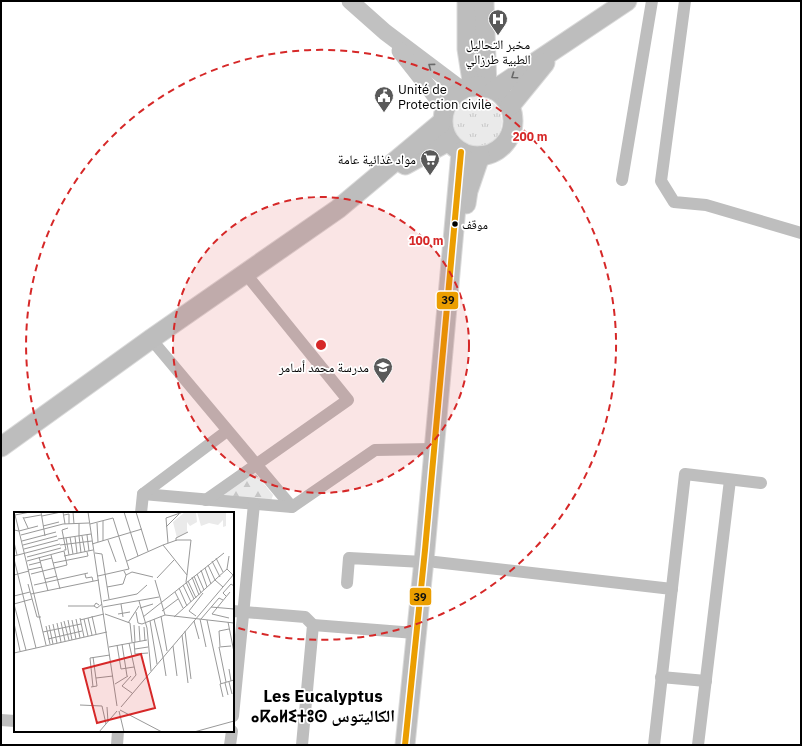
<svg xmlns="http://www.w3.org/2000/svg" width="802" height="746" font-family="'IBM Plex Sans','Noto Naskh Arabic','Noto Sans Tifinagh',sans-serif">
  <defs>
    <pattern id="grass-tufts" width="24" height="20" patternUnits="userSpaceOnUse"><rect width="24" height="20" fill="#eaeaea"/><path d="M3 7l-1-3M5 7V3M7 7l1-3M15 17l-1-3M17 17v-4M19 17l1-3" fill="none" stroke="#c7c7c7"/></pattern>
    <pattern id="forest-firs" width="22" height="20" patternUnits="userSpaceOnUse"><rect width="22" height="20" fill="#eaeaea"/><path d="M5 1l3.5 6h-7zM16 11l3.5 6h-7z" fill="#c7c7c7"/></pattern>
  </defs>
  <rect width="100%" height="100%" fill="#fff"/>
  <circle fill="url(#grass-tufts)" cx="477" cy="122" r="25"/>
  <polygon fill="url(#forest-firs)" points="255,473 273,495 271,501 222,496"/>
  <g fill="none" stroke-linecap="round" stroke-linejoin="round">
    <g stroke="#dbdbdb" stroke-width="21">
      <g id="primary">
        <polyline points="467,1 467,49 473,87"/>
        <polyline points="484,1 487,88"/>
        <circle cx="478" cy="121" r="35"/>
        <polyline points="494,90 627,1"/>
        <polyline points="510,106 545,63"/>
        <polyline points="405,165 449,141"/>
        <polyline points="466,204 468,191 480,156"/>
        <polyline points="1,447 151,339 338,209 442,122"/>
        <polyline points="405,745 425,550 461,152"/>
      </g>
    </g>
    <g stroke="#bebebe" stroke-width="12">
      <polyline points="685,1 661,181 674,202 706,205 801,233"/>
      <polyline points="622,180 652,1"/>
      <polyline points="151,339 292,507"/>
      <polyline points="143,494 292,507 375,450 433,449"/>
      <polyline points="206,500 348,400 245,273"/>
      <polyline points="141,513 143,494 227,431"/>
      <polyline points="435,562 672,589"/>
      <polyline points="347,583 349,558 423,562"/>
      <polyline points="233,611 305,617 313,625 302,745"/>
      <polyline points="313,625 415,633"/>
      <polyline points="661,677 706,681"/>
      <polyline points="233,716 254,504"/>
      <polyline points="1,720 15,721"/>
      <polyline points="117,745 118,731"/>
      <polyline points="230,745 232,731"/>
      <polyline points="654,745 685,474 761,483"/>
      <polyline points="698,745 730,480"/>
    </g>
    <g stroke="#c1c1c1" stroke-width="17">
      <polyline points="350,1 385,32 462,90"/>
      <polyline points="400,51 444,107"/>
    </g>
    <use href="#primary" stroke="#bdbdbd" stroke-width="19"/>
    <g stroke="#fff" stroke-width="9">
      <polyline id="bus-1" points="405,745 425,550 461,152"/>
    </g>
    <use href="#bus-1" stroke="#eb9e00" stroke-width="6"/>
  </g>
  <defs><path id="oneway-chevron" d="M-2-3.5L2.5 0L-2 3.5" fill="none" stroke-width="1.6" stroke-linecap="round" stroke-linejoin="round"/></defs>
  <use stroke="#6a6a6a" href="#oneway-chevron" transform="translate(431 66) rotate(-143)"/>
  <use stroke="#686868" href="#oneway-chevron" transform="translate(514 76) rotate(145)"/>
  <circle cx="321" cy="345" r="148" fill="#d62828" fill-opacity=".12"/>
  <g fill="none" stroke="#d62828" stroke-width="2" stroke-dasharray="7 5">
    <circle cx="321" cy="345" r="148"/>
    <path d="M78 512A295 295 0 1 1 235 627"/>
  </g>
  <defs>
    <g id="hospital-pin" transform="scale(1)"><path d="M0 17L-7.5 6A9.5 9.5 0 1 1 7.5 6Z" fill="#595959" stroke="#fff"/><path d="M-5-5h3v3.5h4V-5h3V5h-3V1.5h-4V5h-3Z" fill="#fff"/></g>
    <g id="civic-pin" transform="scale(1)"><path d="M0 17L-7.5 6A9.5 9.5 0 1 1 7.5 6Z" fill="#595959" stroke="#fff"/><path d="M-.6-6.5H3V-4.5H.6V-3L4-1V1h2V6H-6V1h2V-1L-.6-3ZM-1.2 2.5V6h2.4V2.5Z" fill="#fff"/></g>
    <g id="supermarket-pin" transform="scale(1)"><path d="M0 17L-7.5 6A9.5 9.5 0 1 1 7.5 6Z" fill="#595959" stroke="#fff"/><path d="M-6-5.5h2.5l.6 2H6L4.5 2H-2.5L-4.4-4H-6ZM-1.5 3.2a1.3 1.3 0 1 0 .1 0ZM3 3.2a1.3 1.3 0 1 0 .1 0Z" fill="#fff"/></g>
    <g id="school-pin" transform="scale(1)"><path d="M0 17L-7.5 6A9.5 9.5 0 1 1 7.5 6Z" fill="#595959" stroke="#fff"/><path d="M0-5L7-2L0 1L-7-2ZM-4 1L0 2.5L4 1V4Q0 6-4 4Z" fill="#fff"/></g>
  </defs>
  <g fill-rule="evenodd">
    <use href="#hospital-pin" x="498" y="19"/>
    <use href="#civic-pin" x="384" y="96"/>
    <use href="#supermarket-pin" x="430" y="159"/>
    <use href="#school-pin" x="383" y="367"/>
  </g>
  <circle fill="#000" stroke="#fff" stroke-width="1.5" cx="455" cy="224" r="3.5"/>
  <g text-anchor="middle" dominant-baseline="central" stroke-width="3.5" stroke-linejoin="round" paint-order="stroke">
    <g font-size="12" fill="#000" stroke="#fff" text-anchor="start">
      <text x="462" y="224">موقف</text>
    </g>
    <g font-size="13" fill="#000" stroke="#fff" text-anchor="end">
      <text x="498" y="44" text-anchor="middle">مخبر التحاليل<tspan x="498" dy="15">الطبية طرزالي</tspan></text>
      <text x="398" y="89" text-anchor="start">Unité de<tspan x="398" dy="15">Protection civile</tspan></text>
      <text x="416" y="159">مواد غذائية عامة</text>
      <text x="369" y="367">مدرسة محمد أسامر</text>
    </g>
    <g font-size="17" font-weight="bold" fill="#000" stroke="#fff">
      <text x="323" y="696">Les Eucalyptus<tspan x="323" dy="20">ⴰⴽⴰⵍⵉⵜⵓⵙ الكاليتوس</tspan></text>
    </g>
  </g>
  <g transform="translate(14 512)">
    <rect width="220" height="220" fill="#fff"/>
    <path d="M171 0H182L183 10 176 14 173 10V20L163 26 159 10ZM183 0H212V14L209 15V8L204 13 195 11 187 14Z" fill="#eaeaea"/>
    <path fill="none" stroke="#999" stroke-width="1" d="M27 0 31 24M49 0 51 12M59 0 60 12M74 0 103 194M110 0 124 44M122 0 134 39M50 3 55 2V12M28 4 47 0M9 5 14 16M10 6 27 3M89 9V29M65 11V24M83 11 84 30M76 12 99 6 115 57 84 64M24 14 5 19 32 133M29 14 45 10M152 15 165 2M0 18 5 19 1 3 16 0M7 23 49 12 75 11M73 23 75 39M65 24 67 41M68 24 71 40M56 25 59 42M61 25 63 41M52 26 55 43M44 27 77 22M94 28 102 50M8 29 42 20M162 29V26L174 20M0 30 3 43M154 31 152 6 169 0M78 32 128 17M9 33 43 24M46 33 78 29M149 33 163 28H177L173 63M10 37 44 28M50 38H52L48 18 54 16M81 41 88 42 95 87M37 43 46 77M0 44 46 32M50 44 79 38M215 44 213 57 219 63M13 45 47 36M25 45 34 79M202 46 209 60M0 47 22 136M13 49 50 39 53 53 17 62M26 49 38 46M113 49 149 33 173 63 172 70 180 87M198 49 206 65M39 51 74 44 73 40M15 53 27 50M194 53 201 68 209 75M191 56 197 72M14 58 28 55M187 58 193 75M110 59 112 63 118 60 139 65M71 62 72 66 78 65 79 69M183 62 190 78M0 63 15 59M180 64 187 81M178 65 185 83M143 66 160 48M31 67 43 64M141 68 151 103 220 111M174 69 182 86M14 72 23 105H27M20 73 74 61M169 73 177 90M93 75 109 72 112 63M165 76 173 94M161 80 169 96M17 82 85 68M0 84 16 80M212 84 209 81 217 72 220 74M89 89 123 82 133 73M125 89 133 116 137 159M0 92 12 138M0 92 18 87M107 92 109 105M85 93 82 91 80 94 83 96 88 92M54 94H80M89 95 145 85M197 95 220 97M126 96 139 92M148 99 164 87M122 100 124 111 128 112 151 103M91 102 116 111 118 130M104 102 116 100M78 104 82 122M147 104 153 139M182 104 175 99 189 81M129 105 210 41M160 105 213 57M66 106 70 125M74 106 78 123M215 106 198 102 216 80M62 107 66 126M70 107 74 124M140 107 149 145M186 107 192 135M187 107 205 86 209 88M54 108 58 128M58 108 62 127M66 108 90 102M193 108 207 172M50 109 55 128M136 109 143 152M180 109 185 127M47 110 51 129M214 110 220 140M0 111 6 139M43 111 47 130M114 111 125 94M39 112 43 131M35 113 39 132M120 113 121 130M32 114 36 132M125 114 126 129M130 115 131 129M171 119 177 167M29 120 67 112M168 123 174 171M34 127 68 119M120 130 121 142 134 141M115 131 122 163 117 169M108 132 113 164M103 133 107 157 120 155M159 134 163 164M206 134 205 119 215 117M95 135 133 128M121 137 134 135M0 141 93 120M149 145 152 164M215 157 217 169M117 164 108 174 118 181M82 166 99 164M212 170 205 135 217 134M215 170 218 182M211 171 214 183M101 172 114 164M77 175 83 174 79 145M79 175 76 146 96 143M209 185 206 172 220 168M66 193 88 194 92 212M93 195 94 210M107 195 220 62M106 198 148 220M105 199 110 220M85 220 103 199M180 220 220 209"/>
    <path fill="#d62828" fill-opacity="0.15" stroke="#d62828" stroke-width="2" d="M127 142 141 196 83 211 69 157Z"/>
    <rect width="220" height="220" fill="none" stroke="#000" stroke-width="2"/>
  </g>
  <circle cx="321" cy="345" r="6" fill="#d62828" stroke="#fff" stroke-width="2"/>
  <g font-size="12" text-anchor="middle" font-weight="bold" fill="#d62828" stroke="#fff" stroke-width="3.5" stroke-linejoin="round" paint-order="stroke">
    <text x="530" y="141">200 m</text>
    <text x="426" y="245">100 m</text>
  </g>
  <g stroke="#fff" stroke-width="1.5">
    <rect x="436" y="291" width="23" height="19" rx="4" fill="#eb9e00"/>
    <rect x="409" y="587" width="23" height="19" rx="4" fill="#eb9e00"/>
  </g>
  <g font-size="11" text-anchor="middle" font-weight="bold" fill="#111">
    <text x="448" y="304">39</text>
    <text x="420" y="601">39</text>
  </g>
  <rect width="802" height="746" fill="none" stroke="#000000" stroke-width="4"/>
</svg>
